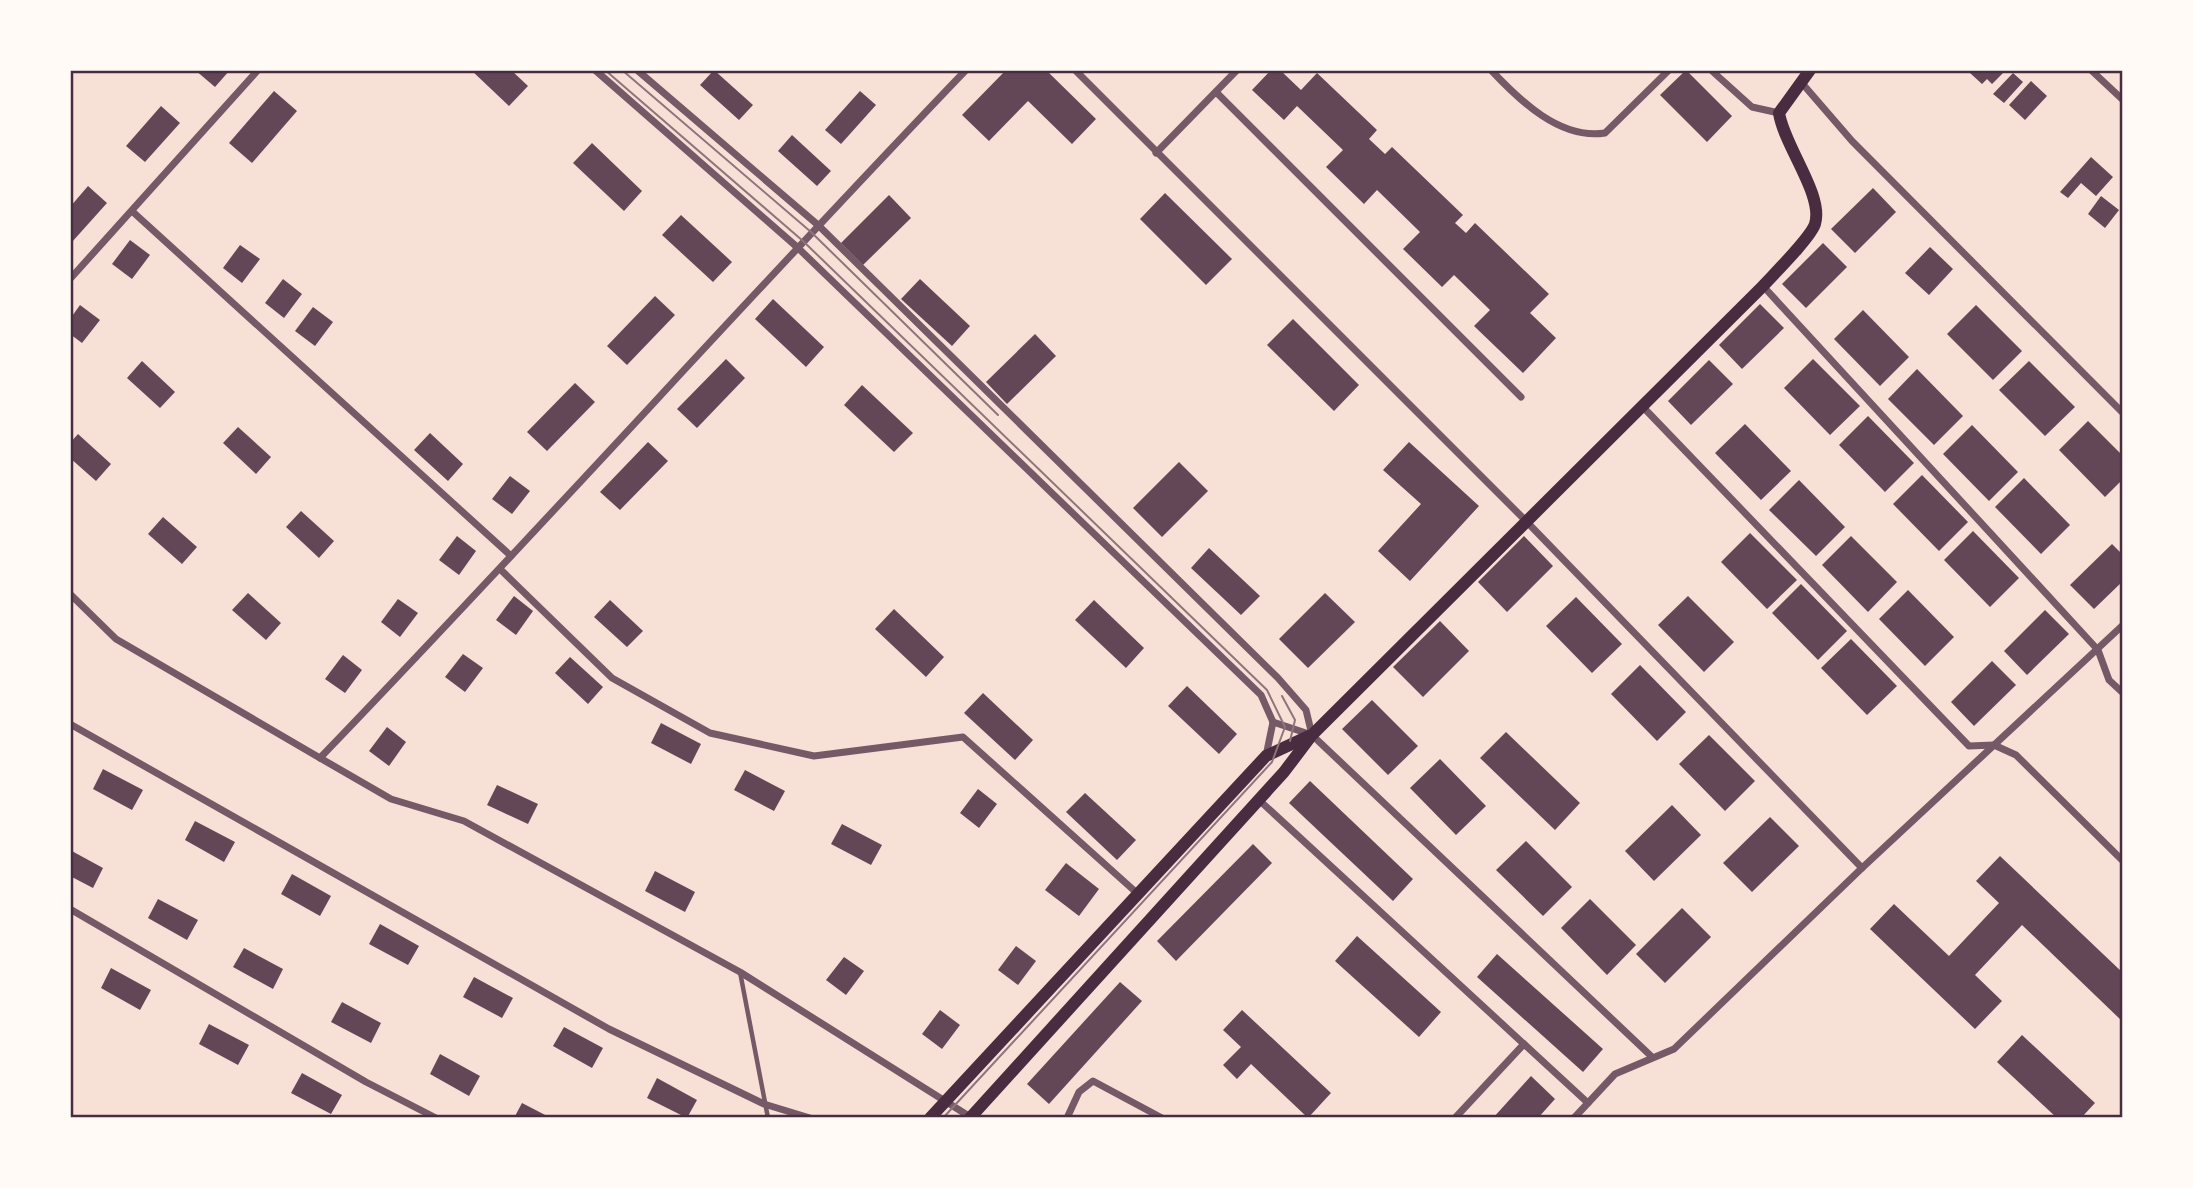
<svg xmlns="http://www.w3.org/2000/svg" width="2193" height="1188" font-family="'Noto Sans',sans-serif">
  <rect width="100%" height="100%" fill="#f7e1d7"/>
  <g fill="#644757">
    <polygon points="195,70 230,70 215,87"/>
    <polygon points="471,70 511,70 528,86 509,106"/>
    <polygon points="714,70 753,105 739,120 700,85"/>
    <polygon points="1006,70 1046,70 1096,119 1072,144 1028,101 989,141 962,115"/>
    <polygon points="1271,70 1280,70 1301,90 1317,73 1377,130 1369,139 1385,154 1392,147 1463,215 1455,223 1466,233 1475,223 1549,294 1530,313 1556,338 1523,373 1474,326 1490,310 1454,275 1442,287 1403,249 1420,232 1377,190 1364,204 1326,167 1343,150 1297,106 1284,120 1252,90"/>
    <polygon points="1686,70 1732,116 1707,142 1660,95"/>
    <polygon points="1973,70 2006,70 1992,84 1987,79 1982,84 1970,73"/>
    <polygon points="2013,73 2023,82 2004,103 1993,94"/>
    <polygon points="2031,81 2047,96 2025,120 2009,105"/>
    <polygon points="274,91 297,111 252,163 229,143"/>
    <polygon points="860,91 876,105 841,144 825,130"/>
    <polygon points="161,106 180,123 145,162 126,146"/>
    <polygon points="792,135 831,171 817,186 778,151"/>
    <polygon points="592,143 642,191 624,211 573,163"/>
    <polygon points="2091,157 2113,177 2096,196 2081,183 2068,198 2060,192"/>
    <polygon points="88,186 107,203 72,242 70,207"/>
    <polygon points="1873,188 1896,212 1855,253 1831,229"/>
    <polygon points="1165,193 1232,259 1206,285 1140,219"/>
    <polygon points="889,195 911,218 863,265 841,243"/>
    <polygon points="2101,196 2119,210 2105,228 2088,214"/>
    <polygon points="681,215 732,262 713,282 662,235"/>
    <polygon points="130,240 150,255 132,279 112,264"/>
    <polygon points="1823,243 1847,267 1806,308 1782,284"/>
    <polygon points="240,245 260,259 242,283 223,268"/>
    <polygon points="1930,247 1953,269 1929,295 1905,273"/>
    <polygon points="283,279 302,294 284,318 265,303"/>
    <polygon points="920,279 970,326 952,346 901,299"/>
    <polygon points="655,296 675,315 627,365 607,346"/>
    <polygon points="773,299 824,347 806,367 755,319"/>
    <polygon points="1760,304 1784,328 1742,369 1719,345"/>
    <polygon points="80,305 100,320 82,343 70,334 70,319"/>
    <polygon points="1976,305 2022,351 1993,380 1947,334"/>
    <polygon points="313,307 333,322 315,346 295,331"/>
    <polygon points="1863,310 1909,357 1880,386 1834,339"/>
    <polygon points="1293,319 1359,385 1334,411 1267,345"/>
    <polygon points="1035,334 1056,356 1007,404 986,382"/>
    <polygon points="726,359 745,378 697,428 677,409"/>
    <polygon points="1813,359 1860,406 1830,435 1784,388"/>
    <polygon points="1709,360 1733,384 1691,425 1668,401"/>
    <polygon points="142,361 175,392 160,408 127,378"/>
    <polygon points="2029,361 2075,407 2045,436 1999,390"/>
    <polygon points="1917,369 1963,416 1934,445 1888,399"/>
    <polygon points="575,383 595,402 547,451 527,432"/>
    <polygon points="862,385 913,433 894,452 844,405"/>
    <polygon points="1868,416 1914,463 1885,492 1839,445"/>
    <polygon points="2088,421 2123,456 2123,479 2105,497 2059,450"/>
    <polygon points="1745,424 1791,471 1761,500 1715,453"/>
    <polygon points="1972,425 2018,472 1989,501 1943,454"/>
    <polygon points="238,427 271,457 256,474 223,443"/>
    <polygon points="430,433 463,464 448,481 414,450"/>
    <polygon points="78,434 111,464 96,481 70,458 70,443"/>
    <polygon points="648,442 668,461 620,510 600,492"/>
    <polygon points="1409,442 1479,506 1410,581 1378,551 1421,504 1383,470"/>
    <polygon points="1179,462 1208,491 1162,537 1133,508"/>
    <polygon points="1922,475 1968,522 1939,551 1893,504"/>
    <polygon points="510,476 530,491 512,514 492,499"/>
    <polygon points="2024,478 2070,525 2041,554 1995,507"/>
    <polygon points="1799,480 1845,527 1816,556 1769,510"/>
    <polygon points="301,511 334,541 319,558 286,527"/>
    <polygon points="163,517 197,547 182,564 148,534"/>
    <polygon points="1973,531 2019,578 1990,607 1944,560"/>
    <polygon points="1750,533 1797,580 1767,609 1721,562"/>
    <polygon points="457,536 476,551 459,575 439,560"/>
    <polygon points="1524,536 1553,566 1507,612 1478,582"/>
    <polygon points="1851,536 1897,582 1868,612 1822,565"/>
    <polygon points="2112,544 2123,555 2123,581 2094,609 2070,585"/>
    <polygon points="1209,548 1260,596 1241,615 1191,568"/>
    <polygon points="1801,584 1847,631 1818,660 1772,613"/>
    <polygon points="1908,590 1954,637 1925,666 1879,619"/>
    <polygon points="248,593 281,623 266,640 232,610"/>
    <polygon points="1325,593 1355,622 1308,668 1279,639"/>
    <polygon points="514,596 533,611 516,635 496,620"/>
    <polygon points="1688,596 1734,642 1704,672 1658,625"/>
    <polygon points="1576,597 1622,644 1592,673 1546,626"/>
    <polygon points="398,599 418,613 400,637 381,622"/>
    <polygon points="610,600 643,631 627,647 594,617"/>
    <polygon points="1094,600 1144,648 1126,668 1075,620"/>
    <polygon points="894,609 944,657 926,677 875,629"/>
    <polygon points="2045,610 2069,634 2027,675 2004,651"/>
    <polygon points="1440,621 1469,651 1423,697 1393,667"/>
    <polygon points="1851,639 1897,686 1867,715 1821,668"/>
    <polygon points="463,654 483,668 465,692 445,677"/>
    <polygon points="343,655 362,670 345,693 325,679"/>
    <polygon points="570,657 603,687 588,704 555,673"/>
    <polygon points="1992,661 2016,685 1974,726 1951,702"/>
    <polygon points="1640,665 1686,712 1657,741 1611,694"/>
    <polygon points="1187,686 1237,734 1219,754 1168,706"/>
    <polygon points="983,693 1033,740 1015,760 964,713"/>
    <polygon points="1372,700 1418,746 1388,775 1342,729"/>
    <polygon points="661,723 701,744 691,764 651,743"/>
    <polygon points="387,727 406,742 389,766 369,751"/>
    <polygon points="1506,732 1580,803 1555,830 1480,758"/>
    <polygon points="1709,735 1755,781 1725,811 1679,764"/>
    <polygon points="1440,759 1486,806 1456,835 1410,788"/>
    <polygon points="103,769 143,790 132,810 93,789"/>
    <polygon points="745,770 785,791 774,811 734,790"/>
    <polygon points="1310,781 1413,879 1393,901 1289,803"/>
    <polygon points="497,785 538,804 528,824 487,805"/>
    <polygon points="978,789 997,804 979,828 960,813"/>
    <polygon points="1085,793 1136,840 1117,860 1066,812"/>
    <polygon points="1672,805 1701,835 1654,881 1625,851"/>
    <polygon points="1770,817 1799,846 1752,892 1723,863"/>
    <polygon points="195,821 235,842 224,862 185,840"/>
    <polygon points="842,824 882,845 871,865 831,844"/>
    <polygon points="1526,841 1572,887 1543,916 1496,870"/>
    <polygon points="1253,844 1272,863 1176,961 1157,941"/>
    <polygon points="70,850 103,868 93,888 70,876"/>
    <polygon points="2000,856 2123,973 2123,1022 2022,925 1975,975 2002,1001 1975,1029 1870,929 1894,904 1949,956 1999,903 1976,881"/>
    <polygon points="1066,863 1099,889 1079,916 1045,890"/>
    <polygon points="655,871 695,892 685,912 645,891"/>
    <polygon points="292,874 331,896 320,916 281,894"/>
    <polygon points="158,899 198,920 187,940 148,918"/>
    <polygon points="1590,899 1636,945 1607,975 1561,928"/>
    <polygon points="1682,908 1711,937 1665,983 1636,954"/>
    <polygon points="380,924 419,946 408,965 369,944"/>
    <polygon points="1357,936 1441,1012 1419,1037 1335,961"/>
    <polygon points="1016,946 1036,961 1018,985 998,970"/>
    <polygon points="244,948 283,969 273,989 233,967"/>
    <polygon points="1497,954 1603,1049 1583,1072 1477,977"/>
    <polygon points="844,957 864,971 846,995 826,980"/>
    <polygon points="111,968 151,990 140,1010 101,988"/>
    <polygon points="474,977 513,998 502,1018 463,997"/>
    <polygon points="1120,982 1142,1001 1049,1104 1027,1084"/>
    <polygon points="342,1002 381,1023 371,1043 331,1022"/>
    <polygon points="940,1010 960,1025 942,1049 922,1034"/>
    <polygon points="1242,1010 1331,1093 1308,1118 1251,1064 1237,1079 1223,1065 1241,1047 1223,1030"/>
    <polygon points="209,1024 249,1045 238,1065 199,1044"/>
    <polygon points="564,1027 603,1048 592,1068 553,1046"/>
    <polygon points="2022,1035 2095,1103 2081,1118 2057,1118 1997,1062"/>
    <polygon points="440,1054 480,1076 469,1096 430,1074"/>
    <polygon points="302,1073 342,1095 331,1114 291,1093"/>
    <polygon points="1531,1076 1555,1099 1538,1118 1493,1118"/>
    <polygon points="657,1078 697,1100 687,1118 647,1098"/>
    <polygon points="522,1103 551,1118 514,1118"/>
  </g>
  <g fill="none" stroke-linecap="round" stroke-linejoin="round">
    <polyline stroke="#755966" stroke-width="4.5" points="740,972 768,1118"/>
    <g stroke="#755966" stroke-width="7">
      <polyline points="595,70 797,247 1261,695 1273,722 1266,756"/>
      <polyline points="637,70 818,225 1278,678 1306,710 1312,735 1651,1056"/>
      <polyline points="1075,70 1525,520 1862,868"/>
      <path d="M1491 70C1519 100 1560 140 1605 133L1669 70"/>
      <polyline points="1711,70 1752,107 1779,113"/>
      <polyline points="2091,70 2123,100"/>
      <polyline points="1801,82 1852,141 2123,413"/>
      <polyline points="1216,92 1521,397"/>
      <polyline points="1156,153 1237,70"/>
      <polyline points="133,212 511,556"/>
      <polyline points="70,279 258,70"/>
      <polyline points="1763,286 2098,650 2109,680 2123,693"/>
      <polyline points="1642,406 1969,746 1994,745 2016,755 2123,861"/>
      <polyline points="501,570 612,678 710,733 814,756 963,737 1138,894"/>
      <polyline points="70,594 116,639 320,758 391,799 464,821 740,972 972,1118"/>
      <polyline points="1273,722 1312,735"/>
      <polyline points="70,724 609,1029 764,1104 810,1118"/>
      <path d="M320 758C538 532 748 297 966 70"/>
      <polyline points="1259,800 1588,1103"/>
      <polyline points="70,909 366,1082 436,1118"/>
      <polyline points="1067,1118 1079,1092 1093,1081 1162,1118"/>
      <polyline points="1455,1118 1524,1044"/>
      <polyline points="1574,1118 1615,1074 1674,1049 1862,868 2123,625"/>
    </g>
    <g stroke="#4a2c40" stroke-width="12">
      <polyline points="930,1118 1266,756 1309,736"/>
      <path d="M970 1118 1284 772 1312 735 1763 286C1774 274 1811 237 1815 224 1824 195 1784 146 1779 113L1810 70"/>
    </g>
    <g stroke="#8f747c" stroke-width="2">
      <polyline points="605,70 803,241 1267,690 1285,727 1272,762 943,1118"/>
      <polyline points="622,70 811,232 998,415"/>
      <polyline points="1282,696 1295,720 1290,741"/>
    </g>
  </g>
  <rect width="2193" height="1188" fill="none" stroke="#fffaf5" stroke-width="144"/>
  <rect x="72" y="72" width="2049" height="1044" fill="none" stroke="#4a2c40" stroke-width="2.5"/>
</svg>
